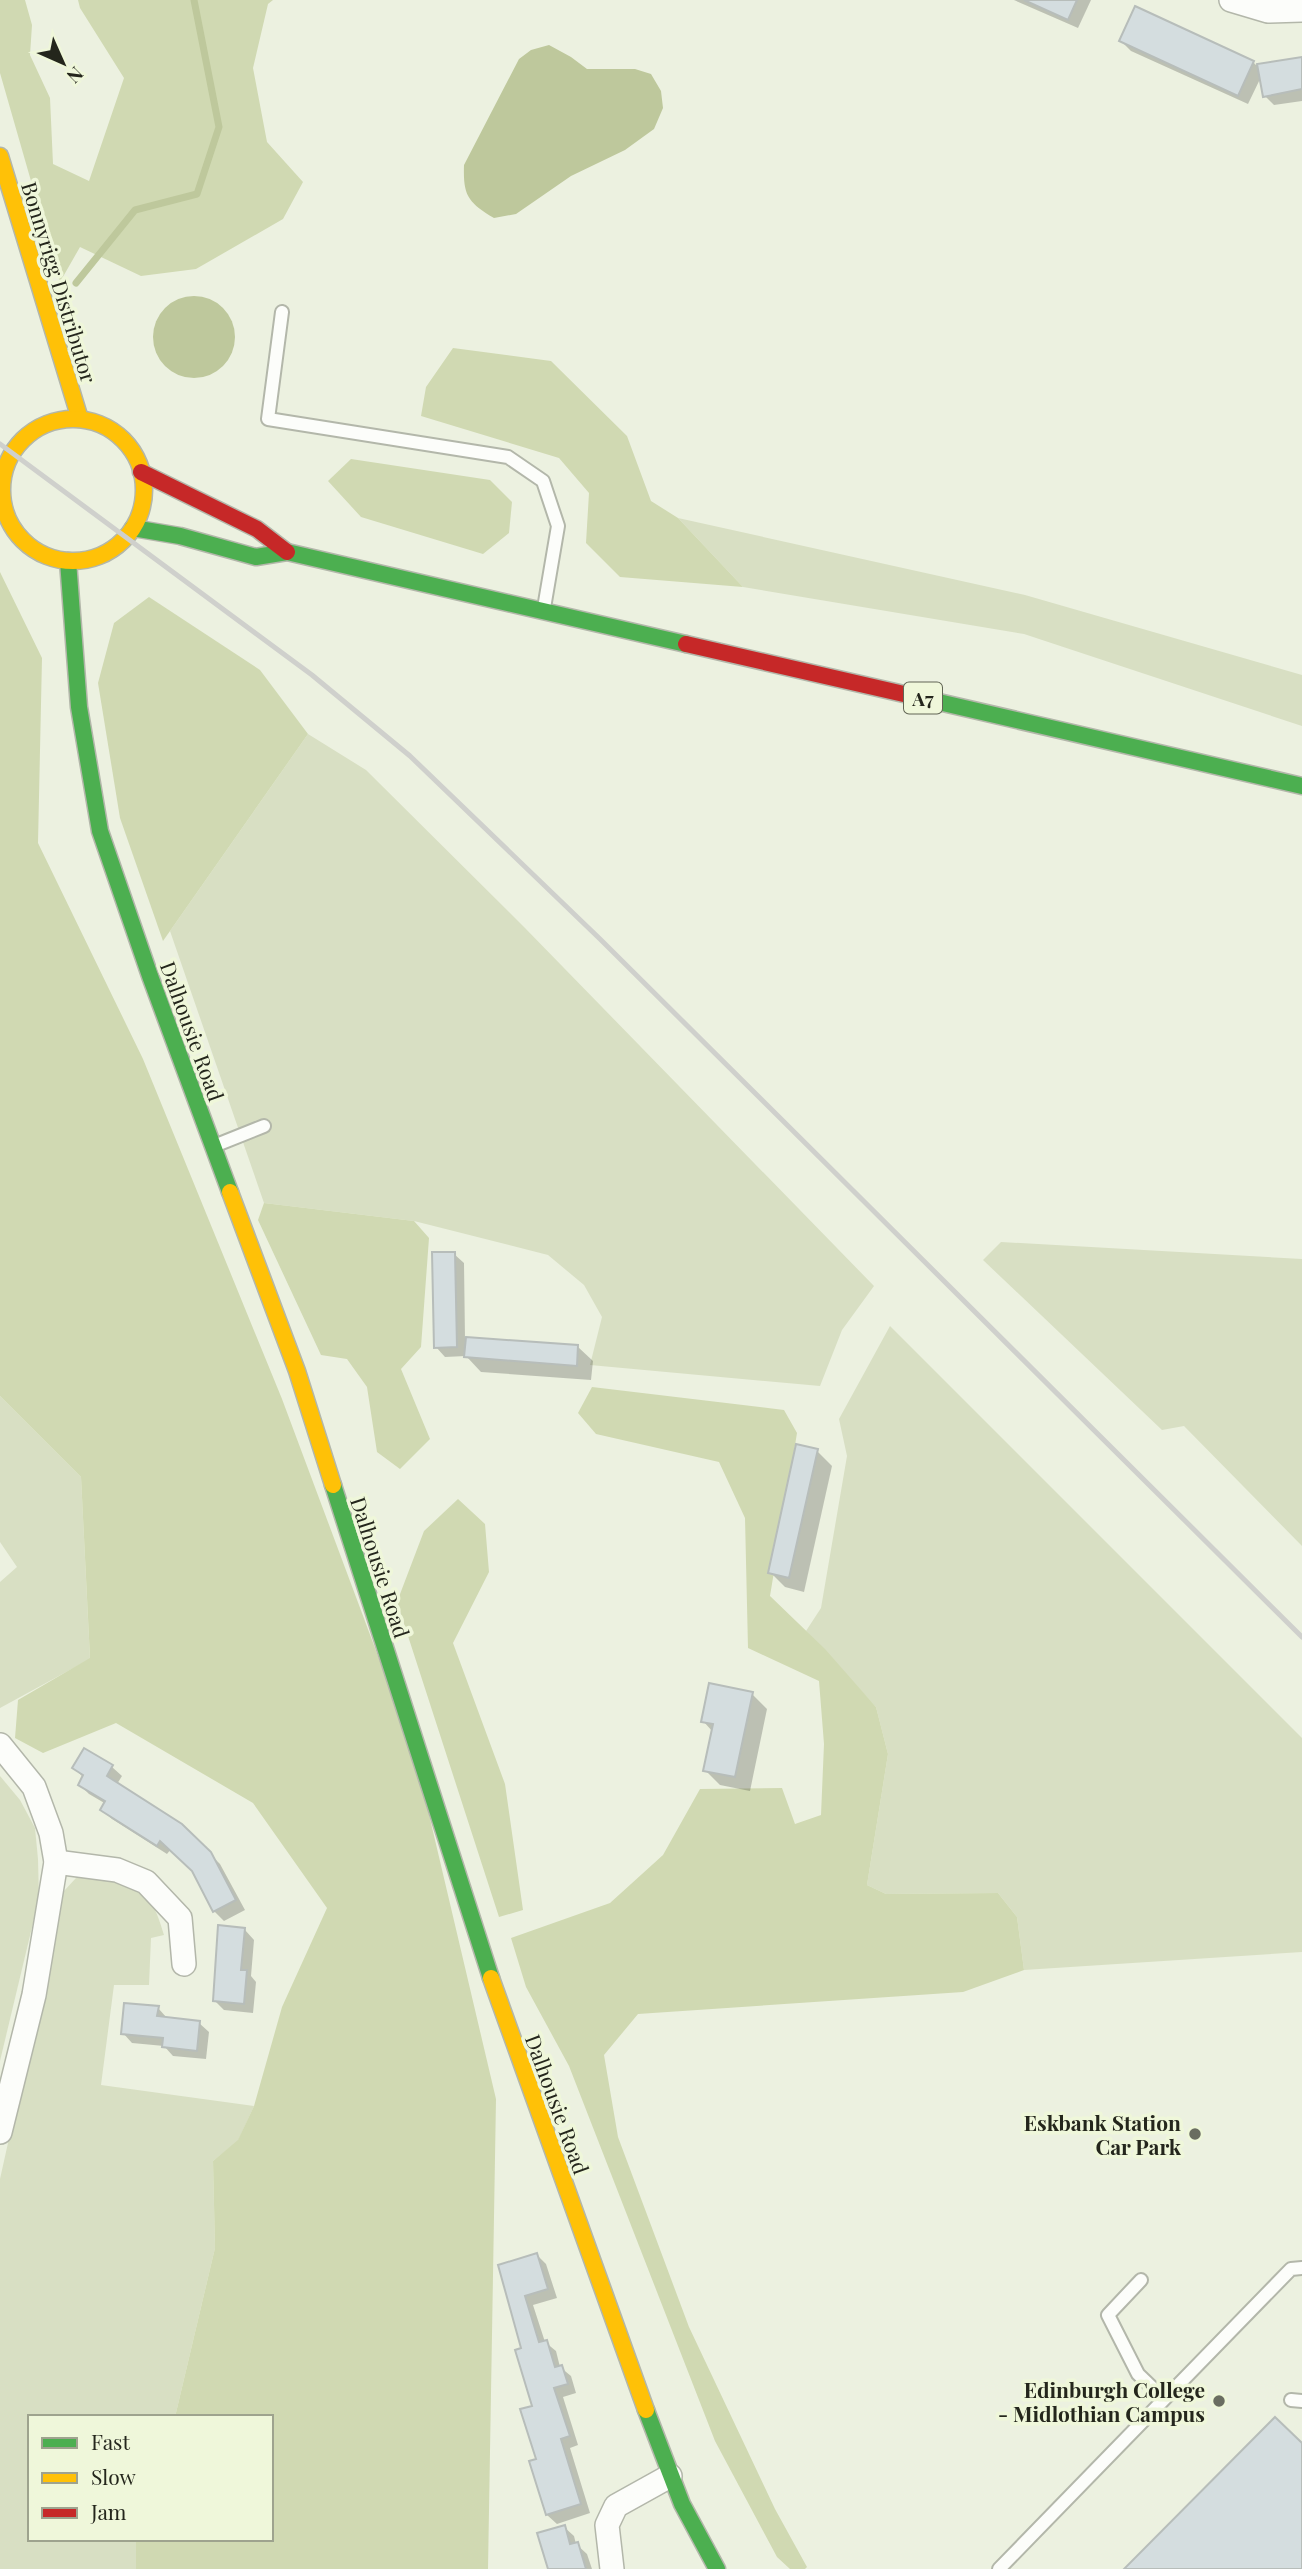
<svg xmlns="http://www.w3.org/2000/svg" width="1302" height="2569" font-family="'Playfair Display',serif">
  <rect width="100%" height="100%" fill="#ecf1e0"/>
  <g fill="#d8dfc3">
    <polygon points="678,518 1025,595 1302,675 1302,726 1024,634 743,587"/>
    <polygon points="308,734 366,770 525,928 874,1286 842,1330 820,1386 590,1365 602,1317 584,1285 548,1255 414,1221 264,1203 170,931"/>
    <polygon points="1001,1242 1302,1259 1302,1546 1184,1426 1162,1430 983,1260"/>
    <polygon points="890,1326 1302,1738 1302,1952 1024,1970 1017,1917 998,1893 886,1894 867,1885 888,1754 876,1707 806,1631 821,1608 847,1456 839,1419"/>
    <polygon points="0,1396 81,1477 90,1659 0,1708 0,1582 17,1567 0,1542"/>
    <polygon points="0,1776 20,1800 35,1828 38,1859 39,1898 0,2061"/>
    <path d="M94 1873C138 1887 151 1888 164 1935L151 1938 149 1985H114L101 2085 254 2106 238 2141 213 2161 215 2248 175 2417H30V2539H136V2569H0V2179L64 1891 76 1878Z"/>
  </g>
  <g fill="#d0d9b2">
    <polygon points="0,0 25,0 32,25 30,55 50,98 53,164 89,181 124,78 80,8 78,0 273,0 268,4 253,68 267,142 303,182 283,219 196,269 141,276 80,247 60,282 0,73"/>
    <polygon points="453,348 551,361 627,436 651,501 678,518 743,587 620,577 586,543 589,493 559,458 421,416 426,387"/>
    <polygon points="351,459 490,480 512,502 509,533 483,554 361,517 328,481"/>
    <polygon points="0,572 42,658 38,843 143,1059 282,1399 415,1755 496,2099 488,2569 136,2569 136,2539 271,2539 271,2417 175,2417 215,2248 213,2161 238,2140 254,2106 282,2007 327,1908 253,1803 116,1723 43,1753 15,1738 18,1700 90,1658 81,1477 0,1396"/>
    <polygon points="149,597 260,670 308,734 163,941 120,818 98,683 114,623"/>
    <polygon points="264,1203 414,1221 429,1238 421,1347 401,1369 430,1439 400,1469 377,1452 367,1387 347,1359 321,1355 258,1220"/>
    <polygon points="592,1387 784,1410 797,1433 770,1596 825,1649 876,1707 888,1754 867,1885 886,1894 998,1893 1017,1917 1024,1970 963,1992 638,2014 604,2055 618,2137 689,2327 775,2509 807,2567 805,2569 790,2569 777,2557 715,2441 569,2066 526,1987 511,1938 610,1903 663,1855 700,1789 782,1788 795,1824 821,1815 824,1744 819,1681 748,1648 745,1518 719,1462 596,1434 578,1413"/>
    <polygon points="458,1499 485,1524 489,1572 453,1643 505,1784 523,1910 499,1917 397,1602 424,1531"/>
  </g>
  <g fill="#bec89c">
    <path d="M549 45 571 57 587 69H635L651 74 661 91 663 108 654 129 625 150 571 176 516 214 494 218C468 202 463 196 464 165L519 59 531 50Z"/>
    <circle cx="194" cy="337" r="41"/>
  </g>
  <g fill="#0003">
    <polygon points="1014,0 1091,0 1078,28"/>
    <polygon points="1121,41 1253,62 1256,65 1302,58 1302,101 1274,105 1265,96 1261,77 1248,104 1131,51"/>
    <polygon points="454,1254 464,1263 465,1338 578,1347 593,1361 591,1380 481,1372 466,1356 445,1357 436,1347"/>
    <polygon points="817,1451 832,1466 804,1592 785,1587 770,1572"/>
    <polygon points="752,1694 767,1709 750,1791 720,1785 705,1770 713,1732 703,1721"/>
    <polygon points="85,1751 112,1767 122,1776 117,1784 181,1825 220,1864 245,1910 224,1921 214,1911 193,1871 171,1849 167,1854 112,1819 102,1810 106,1804 89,1794 80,1785 84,1778 74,1768"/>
    <polygon points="245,1930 254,1940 251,1976 256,1982 253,2013 224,2010 214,2000"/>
    <polygon points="158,2008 167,2018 199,2023 209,2032 206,2059 173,2056 164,2046 132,2043 123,2033"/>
    <polygon points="537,2255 546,2264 557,2298 533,2305 545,2342 556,2351 560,2367 571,2376 576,2393 563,2397 578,2445 570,2448 590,2513 557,2524 547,2515 538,2460 535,2407 523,2349 500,2266"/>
    <polygon points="564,2527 574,2536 576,2544 587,2554 592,2569 550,2569"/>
  </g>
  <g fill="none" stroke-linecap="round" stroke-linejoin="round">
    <polyline stroke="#bec89c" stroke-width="7" points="76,283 135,210 197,194 219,127 194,0"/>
  </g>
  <g fill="#d4dddf" stroke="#b7bdba" stroke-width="2">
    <polygon points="1024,0 1077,0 1068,20"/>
    <polygon points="1135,6 1254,61 1238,96 1119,41"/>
    <polygon points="1302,57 1302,89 1263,97 1257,64"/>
    <polygon points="432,1252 455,1252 457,1347 434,1348"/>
    <polygon points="466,1337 578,1345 577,1366 464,1357"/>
    <polygon points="796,1444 818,1449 789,1578 768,1573"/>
    <polygon points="709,1683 753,1692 735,1777 703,1771 713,1724 701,1722"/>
    <polygon points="84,1748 113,1765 107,1776 182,1824 211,1852 236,1900 213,1912 192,1871 160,1841 157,1846 100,1810 105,1801 78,1785 83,1775 72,1768"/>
    <polygon points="218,1925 245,1928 241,1970 247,1970 244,2004 213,2001"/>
    <polygon points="124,2003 159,2006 157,2016 200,2021 197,2051 162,2047 163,2038 121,2034"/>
    <polygon points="537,2253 548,2289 525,2296 539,2342 547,2340 555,2367 562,2365 568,2384 554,2388 570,2436 561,2439 581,2504 546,2515 529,2461 536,2459 520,2409 532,2406 515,2350 521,2348 498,2265"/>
    <polygon points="1275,2417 1302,2443 1302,2569 1124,2569"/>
    <polygon points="565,2525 570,2544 578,2542 586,2569 548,2569 537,2533"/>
  </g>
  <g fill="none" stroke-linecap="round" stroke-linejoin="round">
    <g stroke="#b3b7aa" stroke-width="16">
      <g id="lane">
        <polyline points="282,312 268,419 508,457 543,481 558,526 544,608"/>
        <polyline points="214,1146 264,1126"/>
        <polyline points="1141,2280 1108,2315 1138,2374 1163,2398"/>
        <polyline points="1291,2400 1302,2401"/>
        <polyline points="999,2569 1291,2269 1302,2268"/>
      </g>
    </g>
    <g stroke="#b3b7aa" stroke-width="26">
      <g id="street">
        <polyline points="1231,0 1268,11 1302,10"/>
        <polyline points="0,1745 34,1787 51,1833 56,1862 34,1995 0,2132"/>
        <polyline points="56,1862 117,1870 146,1882 180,1918 184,1964"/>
        <polyline points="612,2569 607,2525 616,2506 670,2476"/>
      </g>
    </g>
    <g stroke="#b3b7aa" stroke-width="19">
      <g id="fast">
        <polyline points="133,528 180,536 256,557 287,552 686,644"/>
        <polyline points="68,561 79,707 100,831 150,976 230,1192"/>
        <polyline points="930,700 1302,786"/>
        <polyline points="333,1485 491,1978"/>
        <polyline points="646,2410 682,2504 717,2569"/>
      </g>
    </g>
    <g stroke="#b3b7aa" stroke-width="19">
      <g id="slow">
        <polyline points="0,156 80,419"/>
        <circle cx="73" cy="490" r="71"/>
        <polyline points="230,1192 297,1371 333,1485"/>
        <polyline points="491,1978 646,2410"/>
      </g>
    </g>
    <g stroke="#b3b7aa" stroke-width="19">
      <g id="jam">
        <polyline points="141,472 257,529 287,552"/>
        <polyline points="686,644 930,700"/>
      </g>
    </g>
    <use href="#lane" stroke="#fcfdfa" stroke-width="12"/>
    <use href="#street" stroke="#fcfdfa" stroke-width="23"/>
    <use href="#fast" stroke="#4caf50" stroke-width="16"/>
    <use href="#slow" stroke="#ffc107" stroke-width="16"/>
    <use href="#jam" stroke="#c62828" stroke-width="16"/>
    <polyline stroke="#cfd0cc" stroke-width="5" points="0,444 312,675 410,756 600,939 1302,1637"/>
  </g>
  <g fill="#6a6d61" stroke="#eff7da" stroke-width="2.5">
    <circle cx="1195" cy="2134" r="7"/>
    <circle cx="1219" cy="2401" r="7"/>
  </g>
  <g text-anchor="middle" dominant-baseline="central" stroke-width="7" stroke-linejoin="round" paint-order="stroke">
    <rect fill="#eff7da" stroke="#616555" stroke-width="2" x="904" y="682.5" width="38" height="31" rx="5"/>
    <g font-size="19" font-weight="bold" fill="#24261c">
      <text x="923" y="698">A7</text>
    </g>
    <g font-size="21" fill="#24261c" stroke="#eff7da">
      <text transform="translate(60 282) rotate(73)">Bonnyrigg Distributor</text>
      <text transform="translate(193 1031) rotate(70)">Dalhousie Road</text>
      <text transform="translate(381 1567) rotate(72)">Dalhousie Road</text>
      <text transform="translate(558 2104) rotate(70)">Dalhousie Road</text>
    </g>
    <g font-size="21" font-weight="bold" fill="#24261c" stroke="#eff7da" text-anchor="end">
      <text x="1181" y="2122">Eskbank Station<tspan x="1181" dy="24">Car Park</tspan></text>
      <text x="1205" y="2389">Edinburgh College<tspan x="1205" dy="24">- Midlothian Campus</tspan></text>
    </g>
  </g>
  <rect x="28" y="2415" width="245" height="126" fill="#eff7da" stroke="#9ea38e" stroke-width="2"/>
  <rect x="42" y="2438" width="35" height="10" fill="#4caf50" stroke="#9ea38e" stroke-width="2"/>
  <text x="91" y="2450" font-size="21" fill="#24261c">Fast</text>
  <rect x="42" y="2473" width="35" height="10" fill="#ffc107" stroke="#9ea38e" stroke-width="2"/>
  <text x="91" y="2485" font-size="21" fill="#24261c">Slow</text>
  <rect x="42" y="2508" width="35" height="10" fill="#c62828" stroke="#9ea38e" stroke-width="2"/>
  <text x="91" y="2520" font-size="21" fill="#24261c">Jam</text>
  <g transform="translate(63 63) rotate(135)" stroke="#eff7da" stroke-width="5" paint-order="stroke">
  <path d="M0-5L12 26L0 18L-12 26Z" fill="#24261c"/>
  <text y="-10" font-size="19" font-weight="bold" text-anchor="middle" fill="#24261c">N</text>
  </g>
</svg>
